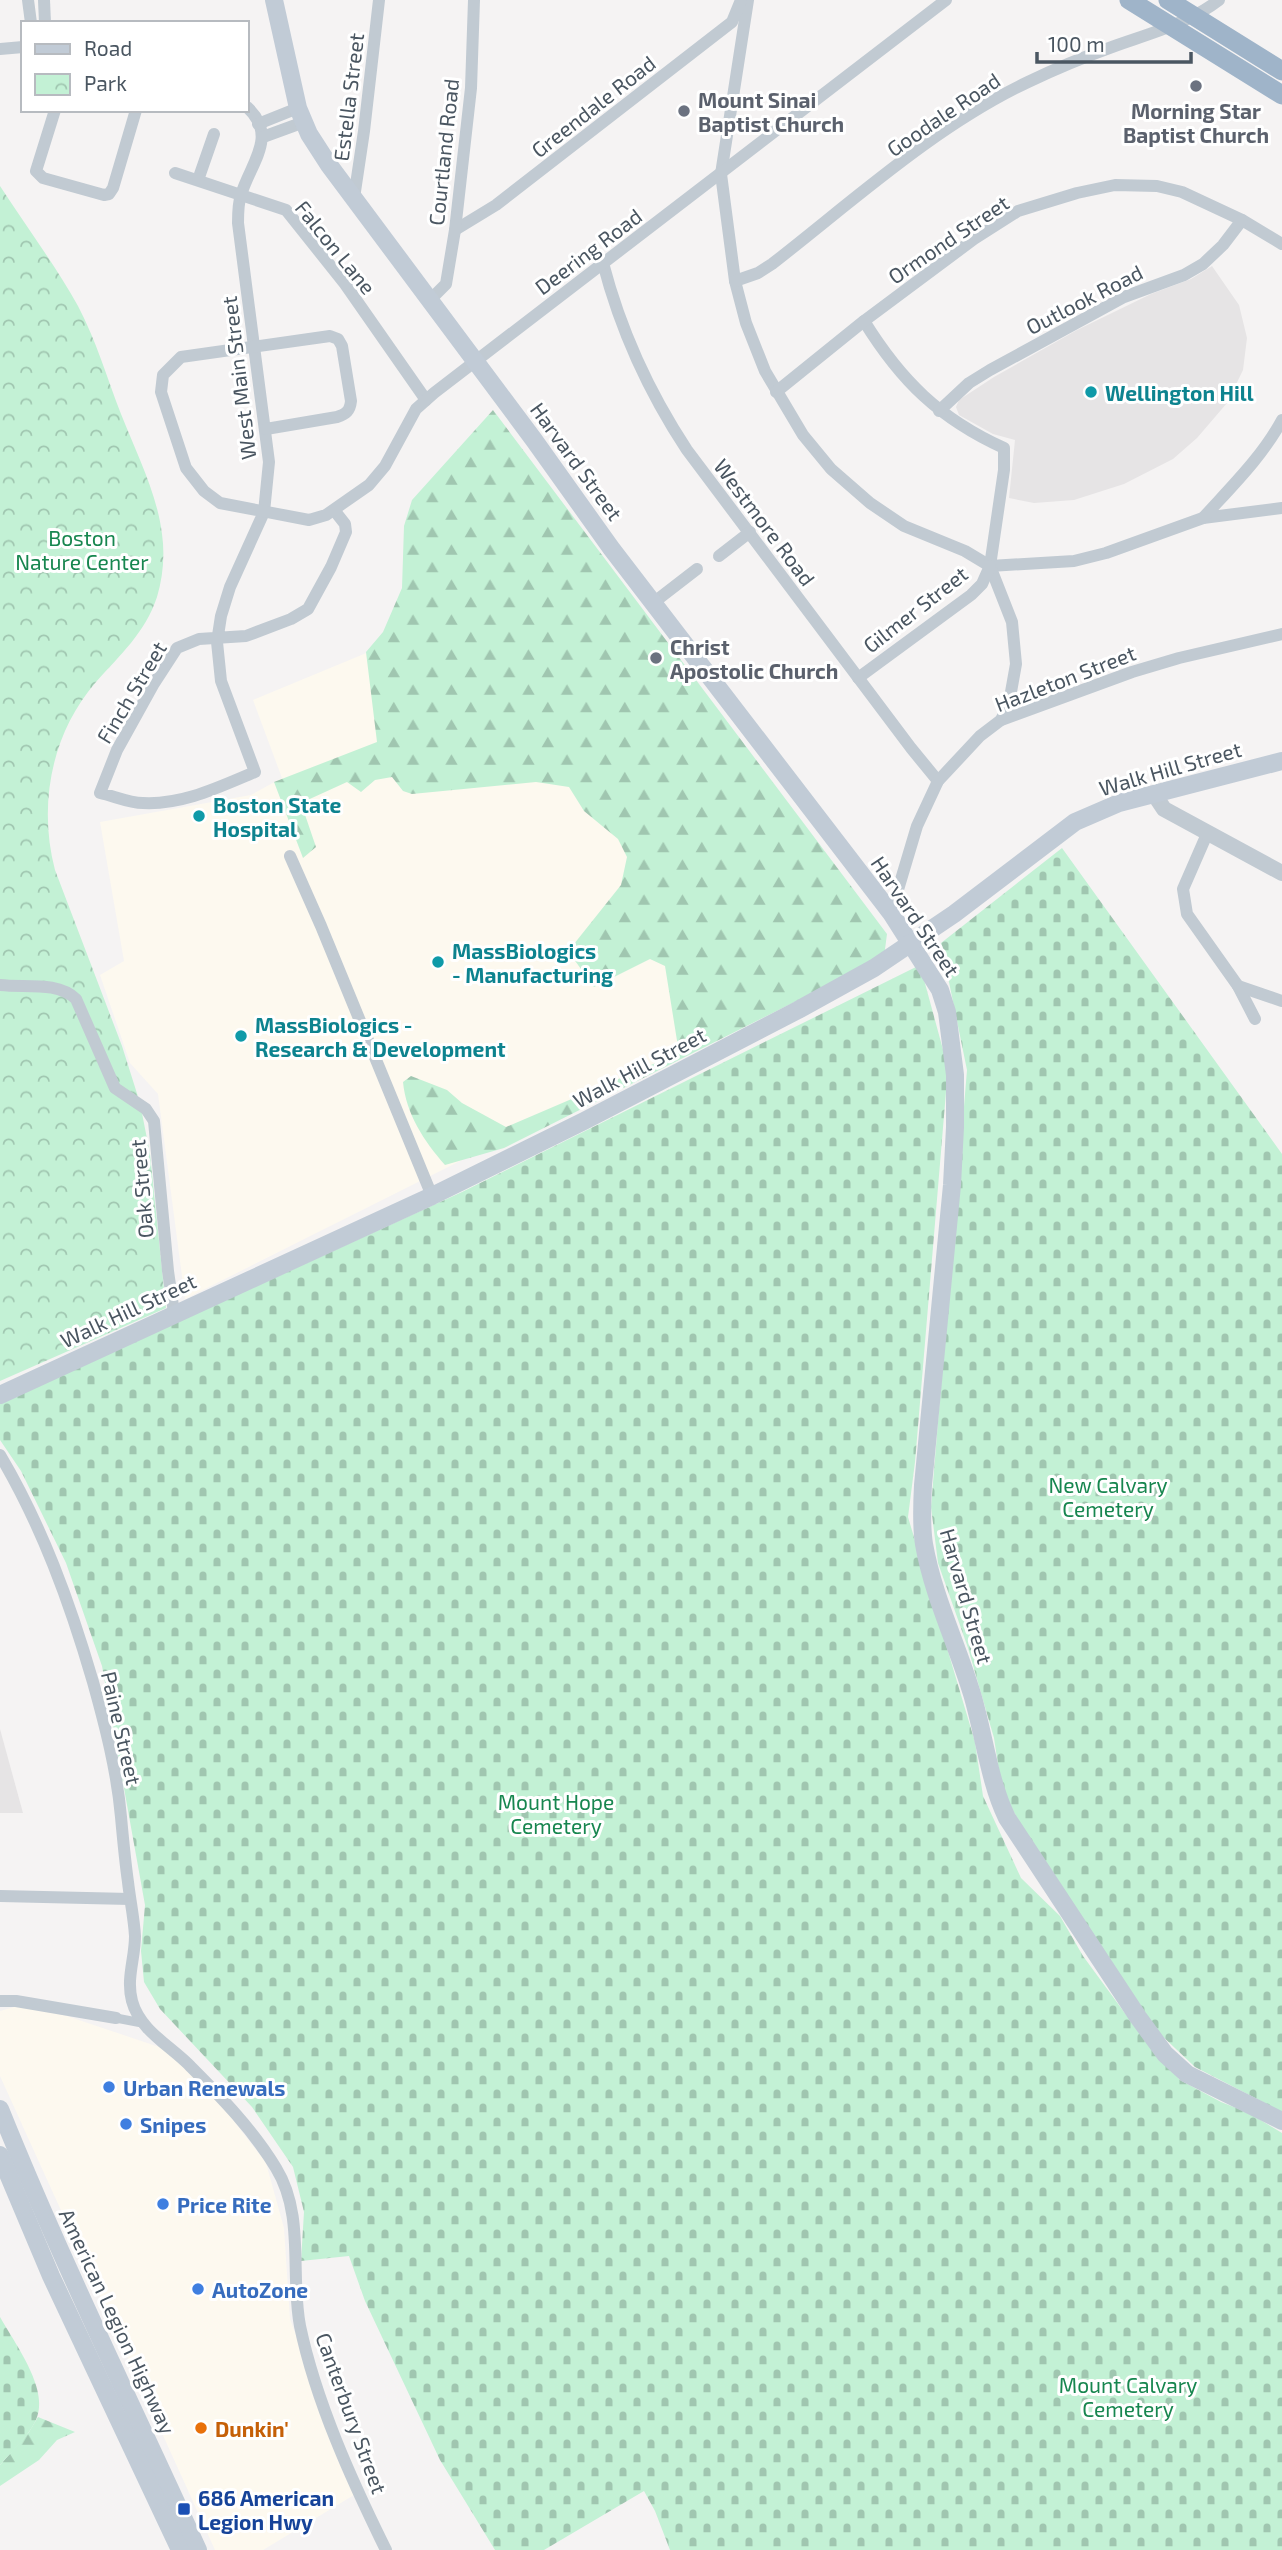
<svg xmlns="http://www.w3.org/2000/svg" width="1282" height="2550" font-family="'Exo 2',sans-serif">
  <defs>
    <pattern id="forest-firs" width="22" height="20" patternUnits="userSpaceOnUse" patternTransform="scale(1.75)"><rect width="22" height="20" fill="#c3f1d5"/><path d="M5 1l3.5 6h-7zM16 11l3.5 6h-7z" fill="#a0c6b0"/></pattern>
    <pattern id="cemetery-stones" width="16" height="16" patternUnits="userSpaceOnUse" patternTransform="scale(1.75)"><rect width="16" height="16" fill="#c3f1d5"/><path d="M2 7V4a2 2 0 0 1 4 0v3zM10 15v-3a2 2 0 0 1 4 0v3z" fill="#a0c6b0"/></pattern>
    <pattern id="park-crowns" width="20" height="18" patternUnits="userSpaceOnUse" patternTransform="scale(1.75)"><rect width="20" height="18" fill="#c3f1d5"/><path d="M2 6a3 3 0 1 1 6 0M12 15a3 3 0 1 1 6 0" fill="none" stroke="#a0c6b0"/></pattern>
  </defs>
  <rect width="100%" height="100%" fill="#f5f3f3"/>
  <g fill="#fdf9ef">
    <polygon points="509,594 709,1036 185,1299 158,1094 130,1063 100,975 124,961 100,822 251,795 282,778 253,700"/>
    <polygon points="21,2005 67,2016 162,2048 194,2069 266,2163 284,2228 290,2319 354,2495 263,2550 215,2550 0,2076 0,2011"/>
  </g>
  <g fill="#e6e4e5">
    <polygon points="1212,266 1239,305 1247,338 1243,370 1227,403 1197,438 1173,459 1124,484 1074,500 1034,503 1009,498 1015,440 993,434 959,415 956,407 959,400 994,377 1077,330 1151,294 1191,279"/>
    <polygon points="0,1729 23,1813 0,1813"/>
  </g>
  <g fill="url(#forest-firs)">
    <path d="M493 410 887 934 884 957 504 1148 445 1165C424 1141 406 1114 403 1082L411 1076 447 1090 462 1103 506 1127 679 1053 665 966 650 959 594 987 573 958 570 949 621 885 627 857 618 839 584 811 569 787 536 782 412 794 403 791 392 777 375 780 361 792 347 782 301 803 316 847 303 858 274 782 377 742 366 652 383 632 402 588 404 526 412 500Z"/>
    <polygon points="38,2417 75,2432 57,2440 39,2460 0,2486 0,2465 29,2432"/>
  </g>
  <g fill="url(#cemetery-stones)">
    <polygon points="1062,848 1282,1154 1282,2112 1195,2067 1158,2032 1024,1830 1002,1791 994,1738 968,1648 938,1563 931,1507 967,1070 941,943"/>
    <polygon points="920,965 948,1068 915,1462 908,1517 975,1742 983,1796 1021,1878 1060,1916 1083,1956 1146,2042 1180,2080 1221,2102 1249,2113 1282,2133 1282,2550 670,2550 655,2511 644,2491 544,2550 495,2550 440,2460 365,2301 349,2256 301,2261 304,2212 293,2167 252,2107 160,2009 144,1982 141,1951 145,1905 102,1666 66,1563 21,1471 0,1440 0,1403 462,1192"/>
    <path d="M0 2317C15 2344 52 2392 35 2422 27 2438 12 2451 0 2465Z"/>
  </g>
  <path fill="url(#park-crowns)" d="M0 186C26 226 55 265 78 306 96 340 107 378 121 414 136 452 157 493 162 534 165 555 163 577 157 597 145 633 120 655 96 682 51 734 38 805 55 870L122 1046 140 1103 150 1154 166 1308 0 1381Z"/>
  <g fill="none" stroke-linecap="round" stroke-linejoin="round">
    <polyline stroke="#c1cad2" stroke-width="9" points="116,2018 142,2023"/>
    <g stroke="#c1cad2" stroke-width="12">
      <polyline points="28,0 31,23"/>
      <polyline points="44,0 45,23"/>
      <polyline points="748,0 721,174 735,281 746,323 765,371 803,435 831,469 870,503 904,526 965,551 990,566 1074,561 1106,553 1203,518 1282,508"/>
      <polyline points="0,49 23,47"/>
      <path d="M247 107C279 136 250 164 241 195 238 203 238 214 238 223L269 462 264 512 230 587 221 616 217 642 221 681 255 772C219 787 183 805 143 803 129 803 114 796 100 793L117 750 153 685 177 648 199 639 246 636 291 619 308 609 331 567 346 532 345 524 334 510"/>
      <polyline points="55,110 36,171 43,178 104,195 109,194 113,188 136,110"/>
      <polyline points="258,124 298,108"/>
      <polyline points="263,137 304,122"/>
      <polyline points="175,173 286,210 345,284 426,400"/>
      <polyline points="198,180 214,134"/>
      <polyline points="354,198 364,131 379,0"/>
      <polyline points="455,230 496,205 732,22 741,0"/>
      <path d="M603 263C621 332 648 391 687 450L911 748 938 781"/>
      <path d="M735 281 758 273 772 264C853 201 935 126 1028 82 1055 69 1084 57 1112 47 1148 34 1188 24 1219 0"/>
      <polyline points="429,301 446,284 455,230 471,88 474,0"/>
      <path d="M864 321C901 381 940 419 1004 448V470L990 566 1012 622 1016 664 1009 703 1001 720"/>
      <polyline points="776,392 864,321 974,239 1018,211 1077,193 1115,185 1157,186 1182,192 1242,220 1282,244"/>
      <polyline points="939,411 969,383 990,370 1124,297 1184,275 1203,264 1223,245 1242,220"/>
      <path d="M266 429 337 417C346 414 350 411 351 401L342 346 338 339 330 336 181 357 163 375 161 392 186 468 204 491 220 503 309 520 326 515 369 485 385 466 416 409 434 393 946 0"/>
      <path d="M1203 518C1231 487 1262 457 1282 420"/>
      <polyline points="719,556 750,532"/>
      <polyline points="653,603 697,569"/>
      <polyline points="858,678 971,595 982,584 990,566"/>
      <polyline points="1207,834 1183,889 1187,914 1238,986 1255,1019"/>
      <polyline points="290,856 321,926 432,1196"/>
      <polyline points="891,913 917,826 938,781 980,736 1001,720 1132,672 1179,658 1282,634"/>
      <path d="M0 985C25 988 57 981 76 999L115 1088 146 1109 154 1121 168 1271 174 1313"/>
      <polyline points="1238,986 1282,1001"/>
      <path d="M0 1455C42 1526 70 1603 93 1682 105 1725 117 1771 121 1817 123 1839 125 1861 128 1882 130 1900 134 1918 135 1936 135 1959 126 1978 132 2001 140 2031 171 2046 191 2067 221 2097 254 2131 276 2168 305 2215 290 2274 300 2326 316 2402 352 2481 386 2550"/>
      <polyline points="0,1896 130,1899"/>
      <polyline points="0,2001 16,2001 116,2018"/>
    </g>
    <polyline stroke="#c1cad2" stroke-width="16" points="1154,794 1164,809 1282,873"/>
    <g stroke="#c1cbd6" stroke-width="18">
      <path d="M274 0 298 108 309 134 329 165 534 440 611 548 891 913 940 990 947 1012 955 1075V1127L952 1185 923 1485C922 1504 921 1525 924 1544 933 1596 957 1644 972 1694 984 1734 989 1781 1007 1818L1138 2017 1165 2054 1187 2074 1282 2121"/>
      <polyline points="0,1395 432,1196 584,1121 798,1010 874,968 954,914 1075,822 1119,803 1282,761"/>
      <path d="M0 2109C60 2258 131 2403 198 2550"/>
      <polyline points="0,2155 51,2276 180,2550"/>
    </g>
    <g stroke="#9fb4c9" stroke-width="19">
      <polyline points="1129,0 1282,95"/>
      <polyline points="1168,0 1282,71"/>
    </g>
  </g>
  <g fill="#6b7280" stroke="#fff" stroke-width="2.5">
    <circle cx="1196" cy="86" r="7"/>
    <circle cx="684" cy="111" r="7"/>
    <circle cx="656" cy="658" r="7"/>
  </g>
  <g fill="#0f9aa8" stroke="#fff" stroke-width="2.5">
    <circle cx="1091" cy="392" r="7"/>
    <circle cx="199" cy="816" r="7"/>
    <circle cx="438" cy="962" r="7"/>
    <circle cx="241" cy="1036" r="7"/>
  </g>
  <g fill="#3f7fe0" stroke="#fff" stroke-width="2.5">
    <circle cx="109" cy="2087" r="7"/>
    <circle cx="126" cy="2124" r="7"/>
    <circle cx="163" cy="2204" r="7"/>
    <circle cx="198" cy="2289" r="7"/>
  </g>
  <circle fill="#e8710a" stroke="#fff" stroke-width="2.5" cx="201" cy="2428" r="7"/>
  <rect fill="#1a4fb4" stroke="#fff" stroke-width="2.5" x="177" y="2502" width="14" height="14" rx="3.5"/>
  <g text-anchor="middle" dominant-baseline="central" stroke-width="6" stroke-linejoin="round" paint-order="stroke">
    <g font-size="21" fill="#4a5661" stroke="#fff">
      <text transform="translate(348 97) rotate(-83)">Estella Street</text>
      <text transform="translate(593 106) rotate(-38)">Greendale Road</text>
      <text transform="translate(943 114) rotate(-34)">Goodale Road</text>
      <text transform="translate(443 152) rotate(-84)">Courtland Road</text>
      <text transform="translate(948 239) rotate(-34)">Ormond Street</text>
      <text transform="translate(336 247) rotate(51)">Falcon Lane</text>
      <text transform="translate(588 251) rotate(-37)">Deering Road</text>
      <text transform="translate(1084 299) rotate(-27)">Outlook Road</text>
      <text transform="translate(238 378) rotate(-97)">West Main Street</text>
      <text transform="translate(577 461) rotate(54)">Harvard Street</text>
      <text transform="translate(765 522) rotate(53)">Westmore Road</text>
      <text transform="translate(915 609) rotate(-38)">Gilmer Street</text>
      <text transform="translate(1065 678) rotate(-21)">Hazleton Street</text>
      <text transform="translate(131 692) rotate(-59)">Finch Street</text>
      <text transform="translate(1170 768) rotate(-16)">Walk Hill Street</text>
      <text transform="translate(916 916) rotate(56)">Harvard Street</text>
      <text transform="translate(639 1067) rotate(-28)">Walk Hill Street</text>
      <text transform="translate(141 1189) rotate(-95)">Oak Street</text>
      <text transform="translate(128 1310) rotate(-25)">Walk Hill Street</text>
      <text transform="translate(967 1596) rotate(74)">Harvard Street</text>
      <text transform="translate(122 1728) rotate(77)">Paine Street</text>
      <text transform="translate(118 2321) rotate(65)">American Legion Highway</text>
      <text transform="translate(352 2413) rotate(70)">Canterbury Street</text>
    </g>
    <g font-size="21" font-weight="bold" fill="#5b616d" stroke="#fff" text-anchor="start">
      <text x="698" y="99">Mount Sinai<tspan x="698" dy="24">Baptist Church</tspan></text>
      <text x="1196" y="110" text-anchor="middle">Morning Star<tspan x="1196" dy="24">Baptist Church</tspan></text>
      <text x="670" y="646">Christ<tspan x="670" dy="24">Apostolic Church</tspan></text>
    </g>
    <g font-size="21" font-weight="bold" fill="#0d838f" stroke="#fff" text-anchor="start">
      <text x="1105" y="392">Wellington Hill</text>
      <text x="213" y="804">Boston State<tspan x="213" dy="24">Hospital</tspan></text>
      <text x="452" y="950">MassBiologics<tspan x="452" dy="24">- Manufacturing</tspan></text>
      <text x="255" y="1024">MassBiologics -<tspan x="255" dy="24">Research &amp; Development</tspan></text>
    </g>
    <g font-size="21" fill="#17864f" stroke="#fff">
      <text x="82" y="537">Boston<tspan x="82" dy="24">Nature Center</tspan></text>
      <text x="1108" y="1484">New Calvary<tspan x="1108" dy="24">Cemetery</tspan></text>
      <text x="556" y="1801">Mount Hope<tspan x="556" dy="24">Cemetery</tspan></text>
      <text x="1128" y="2384">Mount Calvary<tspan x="1128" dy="24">Cemetery</tspan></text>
    </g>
    <g font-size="21" font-weight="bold" fill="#366cbe" stroke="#fff" text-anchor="start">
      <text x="123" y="2087">Urban Renewals</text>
      <text x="140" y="2124">Snipes</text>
      <text x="177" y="2204">Price Rite</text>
      <text x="212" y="2289">AutoZone</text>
    </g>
    <g font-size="21" font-weight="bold" fill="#c56008" stroke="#fff" text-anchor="start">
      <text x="215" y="2428">Dunkin'</text>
    </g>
    <g font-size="21" font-weight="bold" fill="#164399" stroke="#fff" text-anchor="start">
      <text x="198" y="2497">686 American<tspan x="198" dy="24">Legion Hwy</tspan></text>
    </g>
  </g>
  <rect x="21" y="21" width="228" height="91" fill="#ffffff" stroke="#b7bbc0" stroke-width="2"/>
  <rect x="35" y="44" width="35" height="10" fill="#c1cbd6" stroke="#b7bbc0" stroke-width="2"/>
  <text x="84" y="56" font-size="21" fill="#4a5661">Road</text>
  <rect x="35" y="74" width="35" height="21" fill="url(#park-crowns)" stroke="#b7bbc0" stroke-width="2"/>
  <text x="84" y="91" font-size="21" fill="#4a5661">Park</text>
  <path d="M1037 52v10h154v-10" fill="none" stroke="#4a5661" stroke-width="3.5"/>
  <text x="1048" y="52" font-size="21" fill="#4a5661" stroke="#ffffff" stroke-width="5" paint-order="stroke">100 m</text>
</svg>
